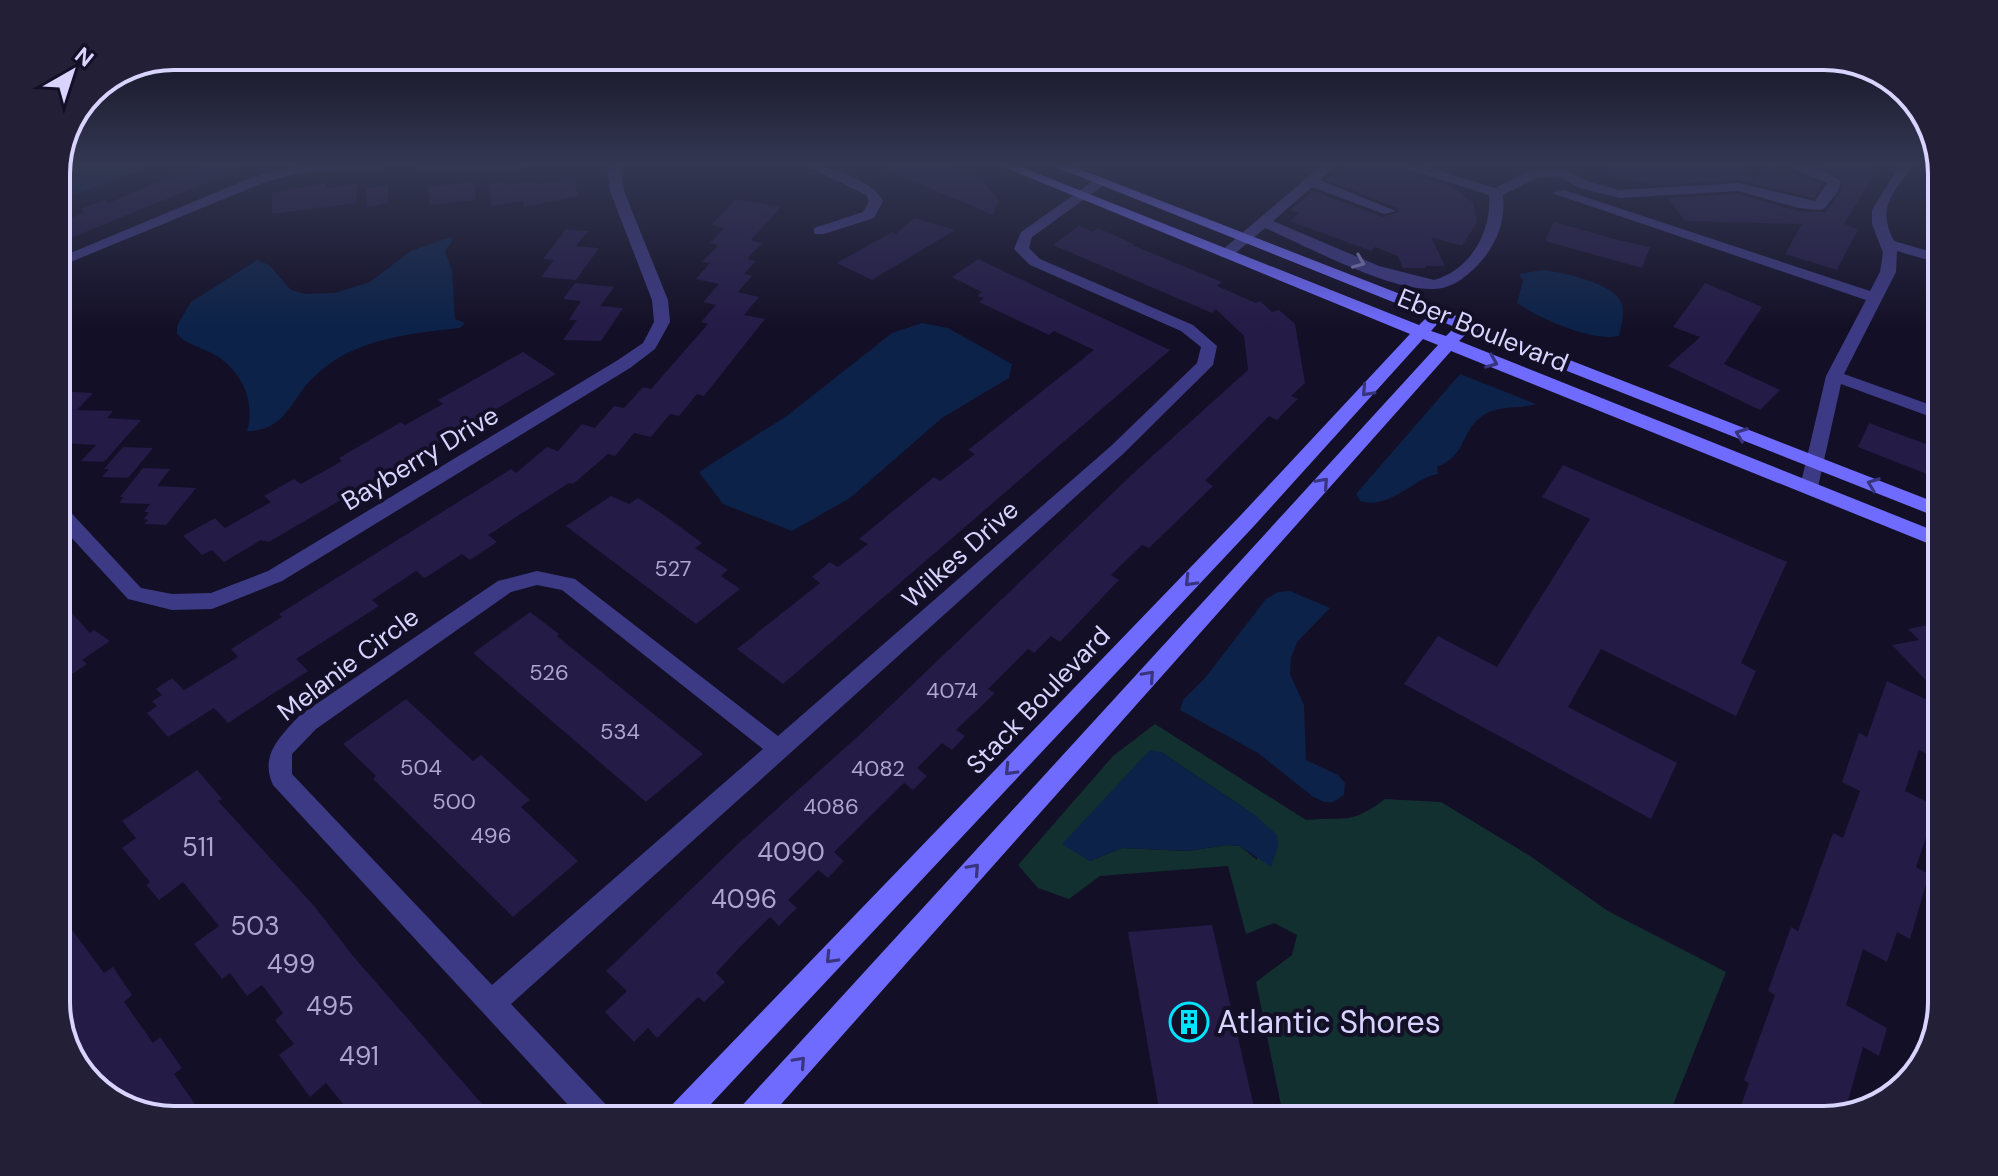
<svg xmlns="http://www.w3.org/2000/svg" width="1998" height="1176" font-family="'DM Sans',sans-serif">
  <rect width="100%" height="100%" fill="#130f26"/>
  <path fill="#12302f" fill-rule="evenodd" d="M1155 724 1306 820C1346 816 1349 826 1385 799L1441 802 1530 856 1608 911 1726 972 1667 1120H1284L1256 982 1292 955 1297 935 1274 923 1246 934 1228 866 1100 876 1069 899 1038 888 1018 865 1113 756ZM1161 752 1256 816 1257 860 1240 846 1226 845 1188 851 1122 848 1090 861Z"/>
  <g fill="#0c2248">
    <polygon points="84,165 154,165 56,202 56,175"/>
    <path d="M451 237 452 242 445 251 452 271 455 319 465 323 460 328C421 332 375 337 340 357 328 364 316 374 307 384 288 407 282 431 247 431 256 401 241 370 215 355 202 347 188 346 177 334V326L191 302 257 260 269 265 291 290 306 294 335 293 370 282 411 251Z"/>
    <path d="M1542 270C1562 272 1615 283 1622 304 1625 313 1621 327 1619 336 1592 342 1540 319 1517 303L1523 281 1519 274Z"/>
    <polygon points="922,323 948,328 1012,364 1009,378 942,418 850,498 792,531 723,504 699,472 788,415 892,333"/>
    <path d="M1460 374 1536 404C1518 410 1498 404 1481 417 1460 433 1467 455 1437 467L1438 474C1415 477 1391 510 1360 501L1356 494Z"/>
    <polygon points="1290,591 1330,608 1298,641 1291,657 1290,674 1304,705 1306,760 1338,775 1345,783 1344,795 1333,802 1324,802 1312,796 1258,753 1180,710 1183,700 1205,678 1266,599 1278,592"/>
    <polygon points="1150,750 1161,752 1256,816 1277,835 1278,847 1271,867 1240,846 1226,845 1188,851 1122,848 1090,861 1062,844"/>
  </g>
  <g fill="#241b47">
    <polygon points="199,165 250,165 56,244 56,224 85,212 81,209 105,200 109,203"/>
    <polygon points="876,165 949,165 982,179 998,200 993,215"/>
    <polygon points="1346,165 1399,165 1402,171 1451,186 1473,203 1477,222 1462,246 1431,237 1445,266 1425,266 1426,268 1403,268 1398,256 1375,247 1371,251 1290,221 1299,213 1290,210 1314,191 1383,217 1399,212 1397,208 1327,180"/>
    <polygon points="1608,165 1747,165 1754,182 1769,165 1822,184 1814,198 1738,180 1658,185 1608,176"/>
    <polygon points="1831,165 1880,165 1844,224 1858,229 1837,270 1785,254 1802,224 1685,221 1668,198 1738,194 1798,211 1825,212 1840,193 1844,182 1828,169"/>
    <polygon points="574,177 578,196 524,207 523,201 492,206 488,184 505,181 506,185 536,180 537,184"/>
    <polygon points="473,182 476,200 430,205 428,187"/>
    <polygon points="326,183 326,188 357,184 356,203 272,214 272,193"/>
    <polygon points="388,185 388,203 367,207 366,188"/>
    <polygon points="736,199 781,207 751,240 762,243 747,259 756,261 744,274 752,276 738,292 759,297 744,315 765,319 704,396 697,394 679,416 670,414 651,437 634,433 615,456 608,454 573,484 569,483 488,535 497,542 470,560 462,554 425,578 416,571 372,600 379,606 296,659 308,671 228,723 214,708 168,737 147,713 157,706 152,701 162,695 156,689 172,678 184,690 238,657 231,649 282,617 279,614 511,469 516,473 547,447 558,451 582,424 595,428 614,406 624,408 643,387 651,389 708,324 701,322 716,305 703,302 719,284 696,279 710,263 702,262 718,245 710,243 724,228 711,225"/>
    <polygon points="914,218 955,230 872,280 837,263 892,232 896,234"/>
    <polygon points="1554,222 1618,240 1650,247 1642,268 1545,241"/>
    <polygon points="1079,226 1093,232 1098,228 1134,244 1132,245 1222,282 1217,286 1256,303 1260,301 1272,312 1279,310 1295,324 1305,383 1291,396 1298,399 1277,420 1269,416 1205,481 1213,486 1149,548 1142,545 1111,575 1119,580 1060,642 1051,636 1034,653 1028,649 988,689 995,693 956,730 965,736 952,750 942,743 917,768 927,776 913,790 904,783 834,852 844,861 828,878 818,870 788,900 797,908 779,926 770,917 738,949 716,973 725,982 704,1002 698,997 657,1038 648,1028 634,1042 605,1012 627,991 606,971 739,843 865,730 1139,468 1248,370 1244,336 1216,309 1212,313 1053,245"/>
    <polygon points="566,229 588,231 576,246 599,248 576,280 541,277 554,260 543,259"/>
    <polygon points="978,259 1170,350 783,684 737,649 820,583 812,577 830,562 838,567 868,544 859,539 934,477 940,481 975,454 968,450 1094,350 1054,331 1049,335 979,302 984,298 977,296 982,292 952,277"/>
    <polygon points="575,283 614,287 600,306 623,308 601,341 563,340 577,320 569,320 581,301 563,299"/>
    <polygon points="1705,283 1762,307 1724,364 1780,390 1760,410 1668,366 1700,337 1673,327"/>
    <polygon points="523,352 556,374 269,542 261,540 224,562 212,550 202,555 183,536 215,518 225,528 271,502 264,496 294,479 301,484 342,461 339,458 401,422 405,425 443,404 438,400"/>
    <polygon points="56,391 93,393 77,410 113,411 107,418 141,420 104,462 81,461 96,445 62,443 69,431 56,431"/>
    <polygon points="1869,423 1942,450 1942,480 1858,447"/>
    <polygon points="123,447 153,448 128,478 102,477 109,469 104,469"/>
    <polygon points="1563,465 1787,562 1741,663 1756,671 1736,716 1601,649 1568,707 1677,763 1651,819 1404,684 1438,636 1497,667 1590,519 1542,497"/>
    <polygon points="143,468 170,469 157,486 196,488 166,525 144,524 148,520 144,519 149,512 144,512 150,504 119,503 124,497 120,497"/>
    <polygon points="611,496 629,504 638,498 664,515 702,543 695,548 728,570 721,576 740,589 696,624 566,526"/>
    <polygon points="56,596 90,633 94,630 110,641 82,660 87,664 56,685"/>
    <polygon points="530,612 559,634 557,636 703,754 646,802 473,653"/>
    <polygon points="1942,622 1942,697 1892,645 1919,640 1908,629"/>
    <polygon points="1887,681 1942,707 1942,761 1919,750 1905,791 1942,809 1942,832 1930,826 1916,867 1929,874 1910,939 1897,932 1887,962 1863,949 1846,1005 1887,1028 1879,1056 1863,1047 1844,1115 1825,1120 1736,1120 1749,1083 1744,1080 1775,995 1768,991 1791,927 1798,931 1833,833 1843,838 1860,791 1842,782 1859,733 1867,737"/>
    <polygon points="406,699 473,761 481,755 530,800 521,807 578,861 513,917 373,779 376,776 343,744"/>
    <polygon points="197,770 222,799 218,801 315,907 353,956 496,1120 356,1120 326,1083 310,1097 279,1055 294,1044 275,1020 283,1013 262,985 247,996 230,973 222,979 194,944 219,926 183,882 159,900 146,885 150,882 122,848 136,838 122,821"/>
    <polygon points="56,908 104,973 113,967 132,995 124,1002 153,1043 160,1037 182,1068 174,1074 206,1120 174,1120 115,1104 76,1067 56,1010"/>
    <polygon points="1212,925 1257,1120 1161,1120 1128,932"/>
  </g>
  <g fill="none" stroke-linecap="round" stroke-linejoin="round">
    <g fill="#3d3a85" fill-rule="evenodd">
      <polygon points="297,165 389,165 382,169 301,172 263,183 56,268 56,259 253,177"/>
      <polygon points="410,165 527,165 520,169 417,169"/>
      <polygon points="607,165 621,165 624,191 668,300 670,322 655,349 630,368 282,581 212,609 172,610 128,599 56,521 56,502 63,504 141,588 172,594 211,593 268,571 618,360 643,343 654,322 652,300 610,191"/>
      <path d="M805 165C829 165 871 179 883 201L874 218 824 234H814V228L863 212 869 201 866 195Z"/>
      <path d="M1322 165H1337L1320 180 1396 211 1384 214 1312 187 1273 221 1379 266 1434 280C1470 270 1492 232 1489 195L1403 168 1402 165H1420L1495 188 1529 171 1560 168 1590 182 1620 190 1738 183 1815 201 1827 183 1785 165H1828L1823 170 1841 181 1838 191 1824 209 1819 210 1799 208 1738 191 1620 198 1580 188 1558 176 1537 178 1503 195C1505 220 1499 238 1484 258 1471 273 1454 289 1433 289 1386 290 1309 247 1265 228L1231 257H1221V251Z"/>
      <path d="M1900 165H1913C1894 193 1876 206 1894 241L1942 255V264L1897 251 1896 272 1844 374 1942 409V421L1841 384 1818 487 1809 493 1800 487 1826 376 1866 300 1552 193 1564 190 1870 291 1880 272 1883 253 1872 224V210Z"/>
      <path d="M1096 179 1108 182 1032 237 1029 248 1040 259 1193 325 1217 346 1213 365 1123 454 511 1004 611 1110 615 1120H582L273 785C259 755 281 736 300 715L498 581 537 571 575 579 778 736 1111 446 1197 363 1201 347 1181 331 1030 265 1014 249 1021 232ZM537 585 562 590 763 749 492 985 292 774V754L316 729 511 592Z"/>
    </g>
    <path fill="#6f6bff" fill-rule="evenodd" d="M999 165H1016L1419 325 1428 316 1051 165H1069L1942 505V519L1468 332 1459 341 1942 534V549L1451 351 767 1120H734L738 1110 1438 345 1423 339 1254 526 696 1120H663L667 1110 1240 516 1410 334ZM1440 321 1455 327 1446 336 1431 331Z"/>
  </g>
  <defs><path id="oneway-chevron" d="M-2-3.5L2.5 0L-2 3.5" fill="none" stroke-width="1.6" stroke-linecap="round" stroke-linejoin="round" transform="scale(2)"/></defs>
  <use stroke="#837fbc" href="#oneway-chevron" transform="translate(1359 262) rotate(22)"/>
  <g stroke="#38347d">
    <use href="#oneway-chevron" transform="translate(1492 362) rotate(22)"/>
    <use href="#oneway-chevron" transform="translate(1367 391) rotate(133)"/>
    <use href="#oneway-chevron" transform="translate(1741 434) rotate(-159)"/>
    <use href="#oneway-chevron" transform="translate(1323 483) rotate(-48)"/>
    <use href="#oneway-chevron" transform="translate(1873 484) rotate(-159)"/>
    <use href="#oneway-chevron" transform="translate(1190 581) rotate(134)"/>
    <use href="#oneway-chevron" transform="translate(1149 676) rotate(-48)"/>
    <use href="#oneway-chevron" transform="translate(1010 770) rotate(134)"/>
    <use href="#oneway-chevron" transform="translate(974 869) rotate(-48)"/>
    <use href="#oneway-chevron" transform="translate(831 958) rotate(134)"/>
    <use href="#oneway-chevron" transform="translate(800 1062) rotate(-48)"/>
  </g>
  <linearGradient id="sky" x2="0" y2="1"><stop stop-color="#0a0815"/><stop offset="0.5" stop-color="#333752"/><stop offset="1" stop-color="#333752" stop-opacity="0"/></linearGradient>
  <rect width="1998" height="329" fill="url(#sky)"/>
  <defs>
    <g id="building-ring" transform="scale(2)"><circle r="9.5" fill="#130f26" stroke="#00e5ff" stroke-width="1.5"/><path d="M-4-6H4V6H1V3H-1V6H-4ZM-2.5-4.3h1.7v1.8h-1.7ZM.8-4.3h1.7v1.8H.8ZM-2.5-1h1.7V.8h-1.7ZM.8-1h1.7V.8H.8Z" fill="#00e5ff"/></g>
  </defs>
  <g fill-rule="evenodd">
    <use href="#building-ring" x="1189" y="1022"/>
  </g>
  <g text-anchor="middle" dominant-baseline="central" stroke-width="8" stroke-linejoin="round" paint-order="stroke">
    <g font-size="22" fill="#aca6d1">
      <text x="673" y="568">527</text>
      <text x="549" y="672">526</text>
      <text x="952" y="690">4074</text>
      <text x="620" y="731">534</text>
      <text x="421" y="767">504</text>
      <text x="878" y="768">4082</text>
      <text x="454" y="801">500</text>
      <text x="831" y="806">4086</text>
      <text x="491" y="835">496</text>
    </g>
    <g font-size="26" fill="#d9d4ff" stroke="#130f26">
      <text transform="translate(1483 330) rotate(22)">Eber Boulevard</text>
      <text transform="translate(420 458) rotate(-31)">Bayberry Drive</text>
      <text transform="translate(960 554) rotate(-42)">Wilkes Drive</text>
      <text transform="translate(348 664) rotate(-37)">Melanie Circle</text>
      <text transform="translate(1038 700) rotate(-46)">Stack Boulevard</text>
    </g>
    <g font-size="26" fill="#aca6d1">
      <text x="198" y="847">511</text>
      <text x="791" y="852">4090</text>
      <text x="744" y="899">4096</text>
      <text x="255" y="926">503</text>
      <text x="291" y="964">499</text>
      <text x="330" y="1006">495</text>
      <text x="359" y="1056">491</text>
    </g>
    <g font-size="32" fill="#d9d4ff" stroke="#130f26" text-anchor="start">
      <text x="1217" y="1022">Atlantic Shores</text>
    </g>
  </g>
  <path d="M0 0H1998V1176H0ZM174 70H1824A104 104 0 0 1 1928 174V1002A104 104 0 0 1 1824 1106H174A104 104 0 0 1 70 1002V174A104 104 0 0 1 174 70Z" fill="#231f37" fill-rule="evenodd"/>
  <path fill="none" stroke="#d9d4ff" stroke-width="4" d="M174 70H1824A104 104 0 0 1 1928 174V1002A104 104 0 0 1 1824 1106H174A104 104 0 0 1 70 1002V174A104 104 0 0 1 174 70Z"/>
  <g transform="translate(72 72) rotate(39)" stroke="#130f26" stroke-width="6" paint-order="stroke">
  <path d="M0-6L14 30L0 20L-14 30Z" fill="#d9d4ff"/>
  <text y="-12" font-size="22" font-weight="bold" text-anchor="middle" fill="#d9d4ff">N</text>
  </g>
</svg>
